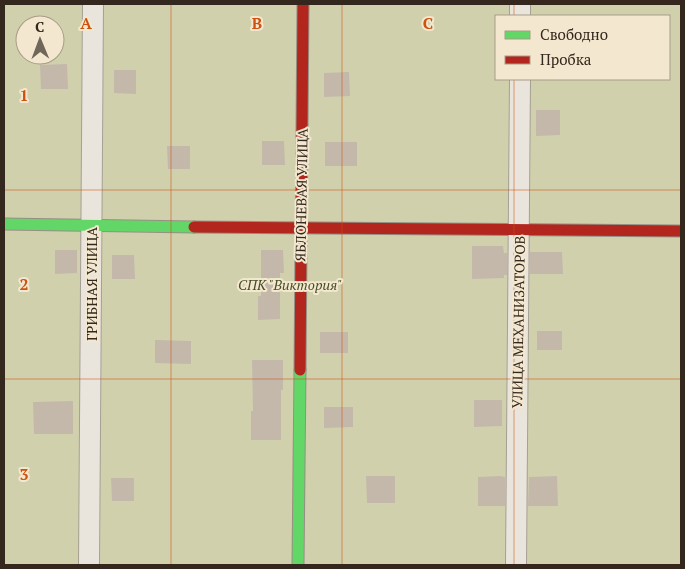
<svg xmlns="http://www.w3.org/2000/svg" width="685" height="569" font-family="'PT Serif',serif">
  <rect width="100%" height="100%" fill="#e1daca"/>
  <path fill="#d1d0ad" fill-rule="evenodd" d="M4 4H681V565H4ZM496 16H669V79H496ZM25 25H55V55H25Z"/>
  <g fill="#c4b8ab">
    <polygon points="67,64 68,89 41,89 40,65"/>
    <polygon points="114,70 136,70 136,94 114,93"/>
    <polygon points="349,72 350,96 324,97 324,73"/>
    <polygon points="536,110 560,110 560,135 536,136"/>
    <polygon points="262,141 284,141 285,165 262,165"/>
    <rect x="325" y="142" width="32" height="24"/>
    <polygon points="167,146 190,146 190,169 168,169"/>
    <polygon points="472,246 503,246 504,253 507,253 507,275 504,275 504,278 472,279"/>
    <polygon points="55,250 77,250 77,273 55,274"/>
    <polygon points="261,250 283,250 284,273 280,273 280,319 258,320 258,296 261,296"/>
    <polygon points="530,252 562,252 563,274 530,274"/>
    <polygon points="112,255 134,255 135,279 112,279"/>
    <rect x="537" y="331" width="25" height="19"/>
    <rect x="320" y="332" width="28" height="21"/>
    <polygon points="155,340 191,341 191,364 155,363"/>
    <polygon points="252,360 283,360 283,390 281,390 281,440 251,440 251,411 253,411"/>
    <polygon points="474,400 502,400 502,426 474,427"/>
    <polygon points="73,401 73,434 34,434 33,402"/>
    <polygon points="324,407 353,407 353,427 324,428"/>
    <polygon points="366,476 395,476 395,503 367,503"/>
    <polygon points="500,476 505,477 505,506 478,506 478,477"/>
    <polygon points="557,476 558,506 528,506 529,477"/>
    <polygon points="111,478 134,478 134,501 112,501"/>
  </g>
  <g fill="none" stroke-linecap="round" stroke-linejoin="round">
    <g stroke="#a69f94" stroke-width="22">
      <g id="street">
        <polyline points="520,16 520,4"/>
        <polyline points="89,565 93,4"/>
        <polyline points="516,565 520,79"/>
      </g>
    </g>
    <g stroke="#968f84" stroke-width="13">
      <g id="fast">
        <polyline points="4,224 194,227"/>
        <polyline points="298,565 300,370"/>
      </g>
    </g>
    <g stroke="#968f84" stroke-width="13">
      <g id="jam">
        <polyline points="194,227 681,231"/>
        <polyline points="300,370 303,4"/>
      </g>
    </g>
    <use href="#street" stroke="#eae5dc" stroke-width="20"/>
    <use href="#fast" stroke="#63d668" stroke-width="11"/>
    <use href="#jam" stroke="#b3261e" stroke-width="11"/>
  </g>
  <path fill="none" stroke="#cd520f" stroke-width="1" stroke-opacity="0.55" d="M171 4V565M342 4V565M514 4V16M514 79V565M4 190H681M4 379H681"/>
  <g text-anchor="middle" dominant-baseline="central" stroke-width="4" stroke-linejoin="round" paint-order="stroke">
    <g font-size="14" fill="#34271d" stroke="#f3e8cf">
      <text transform="translate(301 195) rotate(-89)">ЯБЛОНЕВАЯ УЛИЦА</text>
      <text transform="translate(91 284) rotate(-90)">ГРИБНАЯ УЛИЦА</text>
      <text transform="translate(518 322) rotate(-89)">УЛИЦА МЕХАНИЗАТОРОВ</text>
    </g>
    <g font-size="14" font-style="italic" fill="#454f25" stroke="#f3e8cf">
      <text x="290" y="284">СПК "Виктория"</text>
    </g>
  </g>
  <g font-size="16" text-anchor="middle" font-weight="bold" fill="#cd520f" stroke="#f3e8cf" stroke-width="4" stroke-linejoin="round" paint-order="stroke">
    <text x="86" y="29">A</text>
    <text x="257" y="29">B</text>
    <text x="428" y="29">C</text>
    <text x="24" y="101">1</text>
    <text x="24" y="290">2</text>
    <text x="24" y="480">3</text>
  </g>
  <rect width="685" height="569" fill="none" stroke="#34271d" stroke-width="10"/>
  <rect x="495" y="15" width="175" height="65" fill="#f3e8cf" stroke="#a79b88"/>
  <rect x="505" y="31" width="25" height="8" fill="#63d668" stroke="#a79b88"/>
  <text x="540" y="40" font-size="15" fill="#34271d">Свободно</text>
  <rect x="505" y="56" width="25" height="8" fill="#b3261e" stroke="#a79b88"/>
  <text x="540" y="65" font-size="15" fill="#34271d">Пробка</text>
  <g transform="translate(40 40) rotate(359)"><circle r="24" fill="#f3e8cf" stroke="#a79b88"/>
  <path d="M0-4L9 19L0 12L-9 19Z" fill="#71665a"/>
  <text y="-8" font-size="14" font-weight="bold" text-anchor="middle" fill="#34271d">С</text>
  </g>
</svg>
